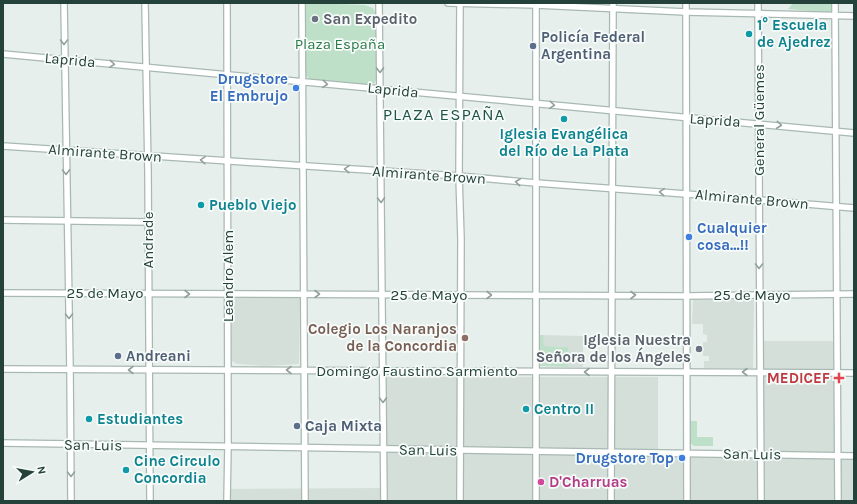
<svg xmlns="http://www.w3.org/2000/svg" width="857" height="504" font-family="Karla,sans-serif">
  <rect width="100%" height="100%" fill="#e6efeb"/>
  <g fill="#d4dfda">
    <polygon points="234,296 300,297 299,364 265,366 237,364 232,361 232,298"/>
    <polygon points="693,300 754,300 753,368 704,368 704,361 709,361 709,356 703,356 703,342 707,342 707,335 703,334 703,324 692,324"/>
    <polygon points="543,335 583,336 583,367 568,367 568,347 543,346"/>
    <polygon points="763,341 839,341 840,459 854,459 854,501 230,501 230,489 386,488 385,377 658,377 658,451 764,451"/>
  </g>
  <g fill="#bfe0c8">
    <polygon points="312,3 365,5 373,8 376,14 377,78 374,84 367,86 311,80 306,76 304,65 303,9 306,4"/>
    <polygon points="793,3 831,3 831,13 788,9"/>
    <polygon points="539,335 543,335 544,346 568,347 568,367 540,366 539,365"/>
    <polygon points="690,421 697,421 697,437 713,437 713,446 694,446 690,443"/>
  </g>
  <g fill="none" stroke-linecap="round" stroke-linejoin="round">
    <g stroke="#a8b8b2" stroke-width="8">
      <g id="street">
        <polyline points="64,3 70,369 71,501"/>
        <polyline points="145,3 148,172 150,501"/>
        <polyline points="227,3 228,446 227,501"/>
        <polyline points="302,3 305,501"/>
        <polyline points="379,3 384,501"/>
        <polyline points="448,3 536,5 686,12 854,16"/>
        <polyline points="536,3 536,501"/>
        <polyline points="686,3 687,501"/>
        <polyline points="758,3 761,501"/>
        <polyline points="835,3 838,501"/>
        <polyline points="3,54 854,133"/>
        <polyline points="3,146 459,176 536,183 686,194 854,208"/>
        <polyline points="3,220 148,222"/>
        <polyline points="3,293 685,296 854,294"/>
        <polyline points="3,369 854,373"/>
        <polyline points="3,443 854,456"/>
        <polyline points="460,501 461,239 459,176 460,3"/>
        <polyline points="611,501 613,3"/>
      </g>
    </g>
    <use href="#street" stroke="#fff" stroke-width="5.5"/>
  </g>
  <defs><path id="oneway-chevron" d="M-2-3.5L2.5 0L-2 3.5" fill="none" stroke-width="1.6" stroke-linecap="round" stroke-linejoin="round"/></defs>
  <g stroke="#92a09c">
    <use href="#oneway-chevron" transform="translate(64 42) rotate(90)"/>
    <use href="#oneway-chevron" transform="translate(112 64) rotate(5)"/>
    <use href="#oneway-chevron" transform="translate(380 70) rotate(89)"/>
    <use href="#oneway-chevron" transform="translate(325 84) rotate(5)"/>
    <use href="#oneway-chevron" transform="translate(552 105) rotate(5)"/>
    <use href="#oneway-chevron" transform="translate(779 125) rotate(6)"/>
    <use href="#oneway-chevron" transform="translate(203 160) rotate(-176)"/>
    <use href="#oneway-chevron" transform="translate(347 169) rotate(-176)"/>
    <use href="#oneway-chevron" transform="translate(66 172) rotate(89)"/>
    <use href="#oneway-chevron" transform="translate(518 182) rotate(-174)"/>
    <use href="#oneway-chevron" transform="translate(662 192) rotate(-176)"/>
    <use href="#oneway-chevron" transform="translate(381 200) rotate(89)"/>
    <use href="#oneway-chevron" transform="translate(759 266) rotate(90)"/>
    <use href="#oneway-chevron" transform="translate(187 294)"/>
    <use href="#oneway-chevron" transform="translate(317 294)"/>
    <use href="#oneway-chevron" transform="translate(489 295)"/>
    <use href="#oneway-chevron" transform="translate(633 295)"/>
    <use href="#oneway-chevron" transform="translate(69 316) rotate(89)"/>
    <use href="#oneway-chevron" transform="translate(131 370) rotate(-180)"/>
    <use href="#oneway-chevron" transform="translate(289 370) rotate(-180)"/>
    <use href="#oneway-chevron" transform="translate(587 372) rotate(180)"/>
    <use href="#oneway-chevron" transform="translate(745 372) rotate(-180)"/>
    <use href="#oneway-chevron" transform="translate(383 400) rotate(89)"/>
    <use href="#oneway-chevron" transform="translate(71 474) rotate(90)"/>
  </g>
  <g fill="#6b7280" stroke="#f7fbf9" stroke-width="1.5">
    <circle cx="315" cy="19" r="4"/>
    <circle cx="699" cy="349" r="4"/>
  </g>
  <g fill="#0f9aa8" stroke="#f7fbf9" stroke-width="1.5">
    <circle cx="749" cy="34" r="4"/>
    <circle cx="564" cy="119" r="4"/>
    <circle cx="201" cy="205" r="4"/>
    <circle cx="526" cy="409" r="4"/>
    <circle cx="89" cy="419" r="4"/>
    <circle cx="126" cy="470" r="4"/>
  </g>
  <g fill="#5c6f8a" stroke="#f7fbf9" stroke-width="1.5">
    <circle cx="533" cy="46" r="4"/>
    <circle cx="118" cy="356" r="4"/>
    <circle cx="297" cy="426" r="4"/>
  </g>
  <g fill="#3f7fe0" stroke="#f7fbf9" stroke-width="1.5">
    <circle cx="296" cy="88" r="4"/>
    <circle cx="689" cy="237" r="4"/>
    <circle cx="682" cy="458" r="4"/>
  </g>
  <circle fill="#8d6e63" stroke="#f7fbf9" stroke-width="1.5" cx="465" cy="338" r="4"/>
  <path fill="#e0444e" stroke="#f7fbf9" stroke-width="1.5" d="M837 372h4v4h4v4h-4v4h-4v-4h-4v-4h4z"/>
  <circle fill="#d1479c" stroke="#f7fbf9" stroke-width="1.5" cx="541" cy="482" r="4"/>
  <g text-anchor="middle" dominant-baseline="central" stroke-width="3.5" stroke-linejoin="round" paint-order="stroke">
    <g font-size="15" font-weight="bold" fill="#5b616d" stroke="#f7fbf9" text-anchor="start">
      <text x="323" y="19">San Expedito</text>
      <text x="691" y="340" text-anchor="end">Iglesia Nuestra<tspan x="691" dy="17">Señora de los Ángeles</tspan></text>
    </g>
    <g font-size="15" font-weight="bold" fill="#0d838f" stroke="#f7fbf9" text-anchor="start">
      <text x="757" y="25">1° Escuela<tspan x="757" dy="17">de Ajedrez</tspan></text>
      <text x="564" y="134" text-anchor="middle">Iglesia Evangélica<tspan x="564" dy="17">del Río de La Plata</tspan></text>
      <text x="209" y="205">Pueblo Viejo</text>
      <text x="534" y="409">Centro II</text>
      <text x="97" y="419">Estudiantes</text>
      <text x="134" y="461">Cine Circulo<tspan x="134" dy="17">Concordia</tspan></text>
    </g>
    <g font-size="15" font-weight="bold" fill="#4e5e75" stroke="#f7fbf9" text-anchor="start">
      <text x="541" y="37">Policía Federal<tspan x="541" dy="17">Argentina</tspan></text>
      <text x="126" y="356">Andreani</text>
      <text x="305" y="426">Caja Mixta</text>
    </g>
    <g font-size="15" fill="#2d7a4b" stroke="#f7fbf9">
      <text x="340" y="44">Plaza España</text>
    </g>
    <g font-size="15" fill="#24423a" stroke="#f7fbf9">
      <text transform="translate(70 60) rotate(5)">Laprida</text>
      <text transform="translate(393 90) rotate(6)">Laprida</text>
      <text transform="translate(715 120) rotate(4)">Laprida</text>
      <text transform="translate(759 120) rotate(-90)">General Güemes</text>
      <text transform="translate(105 153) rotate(4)">Almirante Brown</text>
      <text transform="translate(429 175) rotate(4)">Almirante Brown</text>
      <text transform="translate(752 199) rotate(5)">Almirante Brown</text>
      <text transform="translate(148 240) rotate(-90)">Andrade</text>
      <text transform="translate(228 276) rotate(-90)">Leandro Alem</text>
      <text x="105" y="293">25 de Mayo</text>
      <text x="429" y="295">25 de Mayo</text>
      <text x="752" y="295">25 de Mayo</text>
      <text x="417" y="371">Domingo Faustino Sarmiento</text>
      <text transform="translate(93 445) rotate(1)">San Luis</text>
      <text transform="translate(428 450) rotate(1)">San Luis</text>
      <text transform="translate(752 454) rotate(1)">San Luis</text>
    </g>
    <g font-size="15" font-weight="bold" fill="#366cbe" stroke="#f7fbf9" text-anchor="end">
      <text x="288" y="79">Drugstore<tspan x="288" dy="17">El Embrujo</tspan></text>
      <text x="697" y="228" text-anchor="start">Cualquier<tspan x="697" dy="17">cosa...!!</tspan></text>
      <text x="674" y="458">Drugstore Top</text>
    </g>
    <g font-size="15" font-weight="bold" fill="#785e54" stroke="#f7fbf9" text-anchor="end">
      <text x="457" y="329">Colegio Los Naranjos<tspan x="457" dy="17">de la Concordia</tspan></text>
    </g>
    <g font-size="15" font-weight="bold" fill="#be3a42" stroke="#f7fbf9" text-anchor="end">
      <text x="830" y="378">MEDICEF</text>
    </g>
    <g font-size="15" font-weight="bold" fill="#b23c85" stroke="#f7fbf9" text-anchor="start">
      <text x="549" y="482">D'Charruas</text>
    </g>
    <g font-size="17" letter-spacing="1" fill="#1f5548" stroke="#f7fbf9">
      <text x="444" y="114">PLAZA ESPAÑA</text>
    </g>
  </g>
  <rect width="857" height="504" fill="none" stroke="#24423a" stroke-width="8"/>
  <g transform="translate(32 472) rotate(79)" stroke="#f7fbf9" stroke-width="3" paint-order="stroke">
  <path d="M0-3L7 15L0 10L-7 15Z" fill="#24423a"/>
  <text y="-6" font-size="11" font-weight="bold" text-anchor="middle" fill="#24423a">N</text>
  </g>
</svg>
